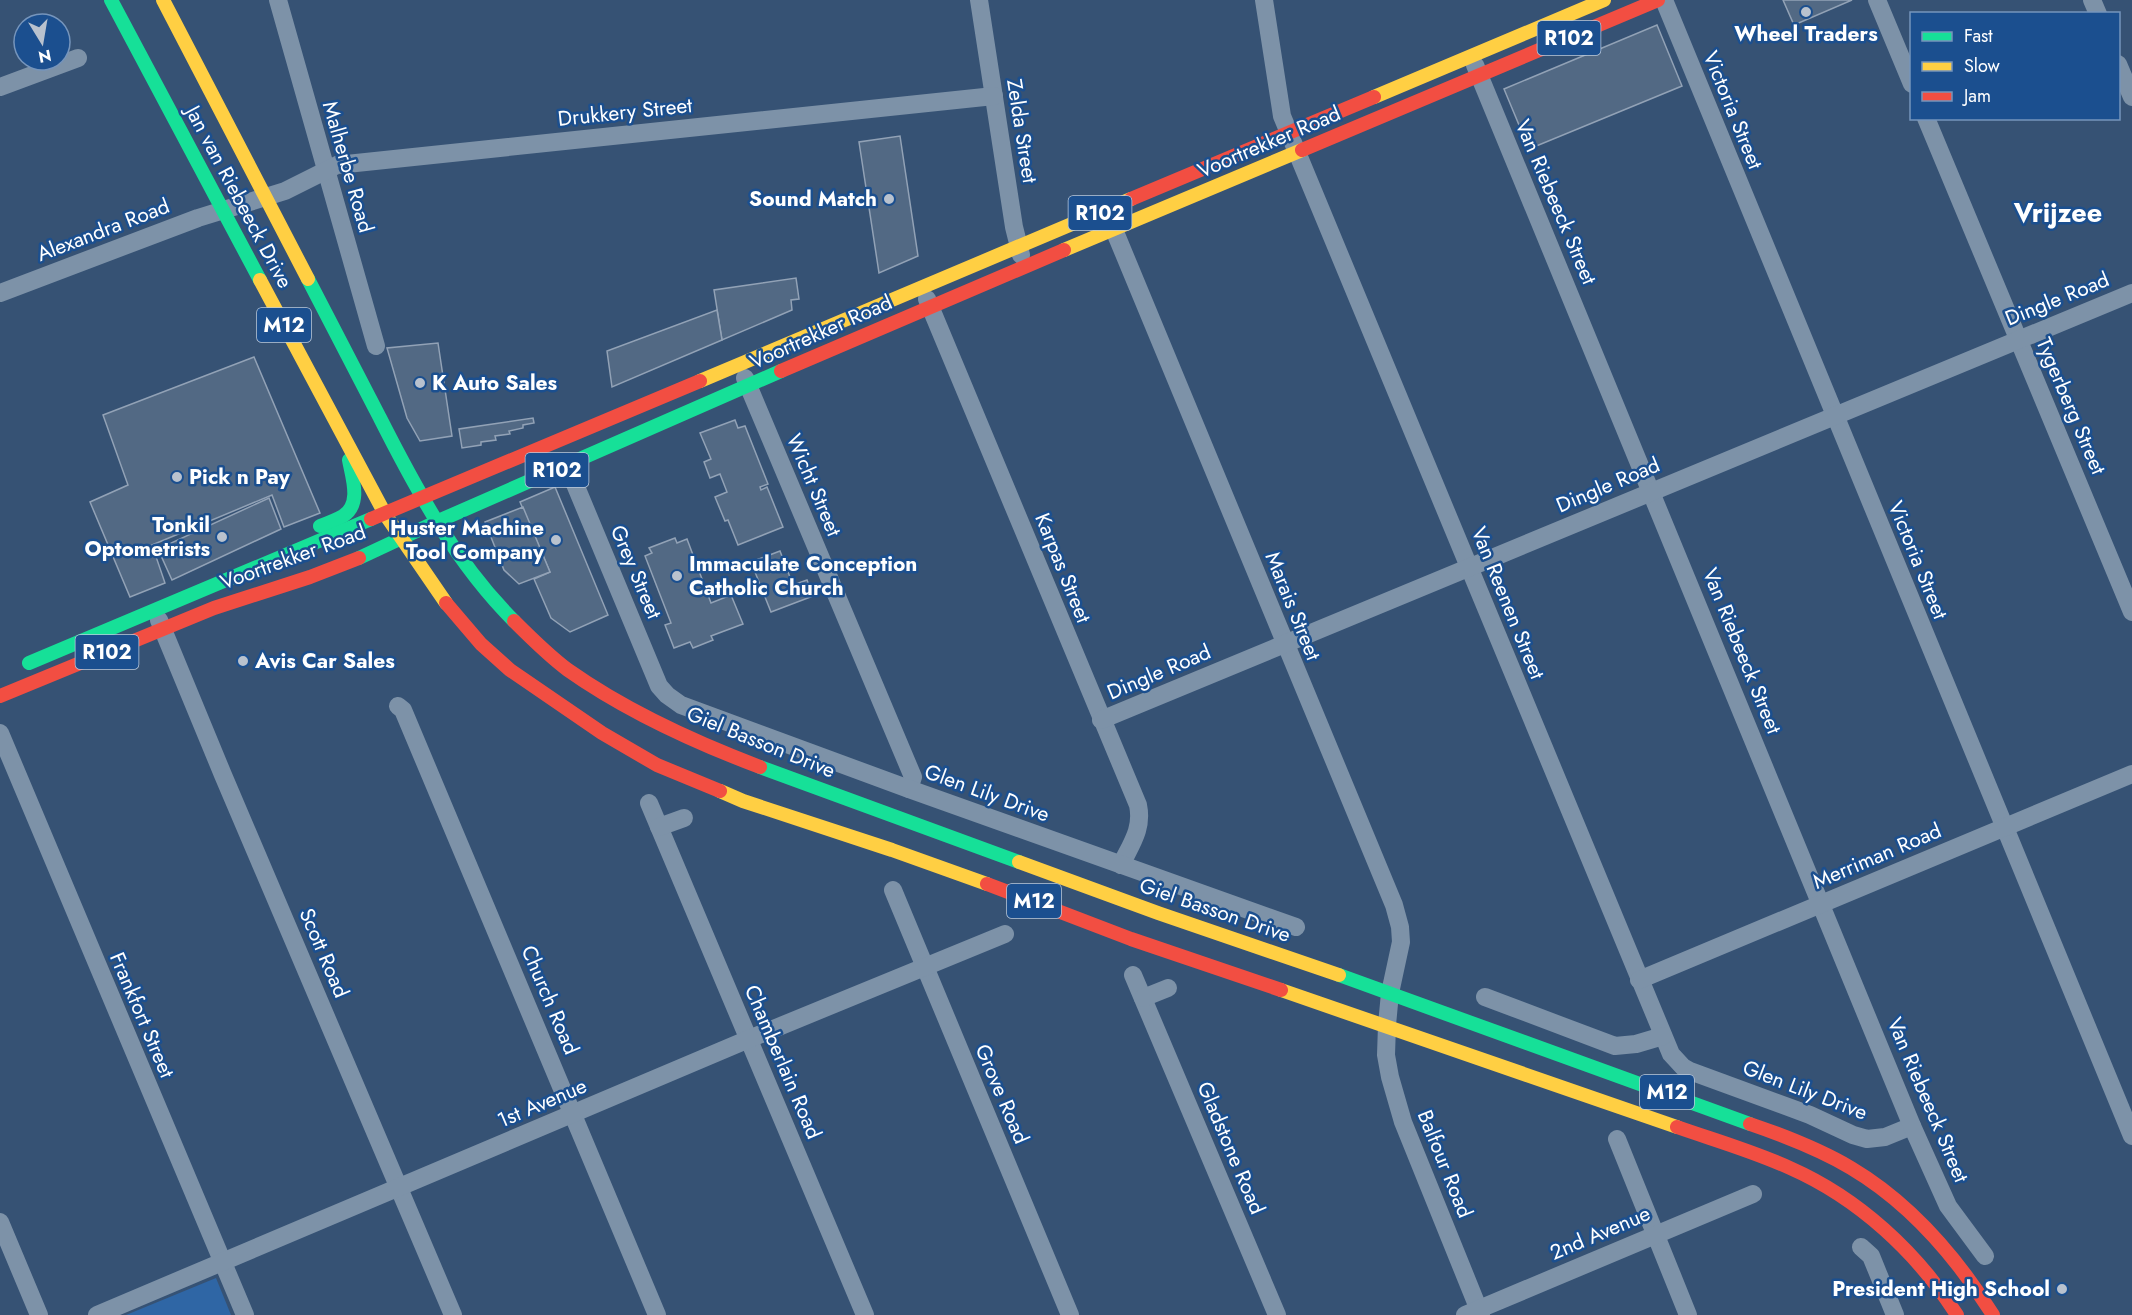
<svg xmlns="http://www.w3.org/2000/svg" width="2132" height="1315" font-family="Jost,sans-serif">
  <rect width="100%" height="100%" fill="#365274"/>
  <polygon fill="#2f66a5" points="216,1278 231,1315 126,1315"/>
  <g fill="#526984" stroke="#92a2b6" stroke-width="1.5">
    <polygon points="1783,0 1852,0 1794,25"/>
    <polygon points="1657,25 1682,86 1529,149 1504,89"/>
    <polygon points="900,136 918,256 879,273 859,142"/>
    <polygon points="796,278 799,299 791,300 792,310 722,340 714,290"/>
    <polygon points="717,310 722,340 612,387 607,351"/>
    <polygon points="438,343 452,436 420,441 407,418 387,348"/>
    <polygon points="254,357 320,513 284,527 272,495 152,545 165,583 130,597 90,502 128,485 103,415"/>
    <polygon points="533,418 534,423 523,425 523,428 509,431 510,434 495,436 496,440 481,442 481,445 462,448 459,429"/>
    <polygon points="735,420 738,428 745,426 768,484 760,487 761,490 767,487 783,527 738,545 728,520 725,521 715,497 727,492 720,474 710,478 704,462 711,459 700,433"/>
    <polygon points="555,487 608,615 570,632 551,618 534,579 550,572 520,502"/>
    <polygon points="269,498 281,529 172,580 158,549"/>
    <polygon points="523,507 550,572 519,584 504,570 485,522"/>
    <polygon points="675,538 677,543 687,539 711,603 731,595 743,624 711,636 713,640 693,648 690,642 674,648 665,625 671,623 645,556 652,553 649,548"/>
    <polygon points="780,551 793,585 807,580 813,596 771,612 751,562"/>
  </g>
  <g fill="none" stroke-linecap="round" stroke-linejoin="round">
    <g stroke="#7d92a8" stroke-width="18">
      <polyline points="278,0 376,346"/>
      <polyline points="979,0 1014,227 1021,255"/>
      <polyline points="1264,0 1282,116 1671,1054 1683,1067 1690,1071 1810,1115 1853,1135 1867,1139 1885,1137 1912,1126"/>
      <polyline points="1664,0 2132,1136"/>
      <polyline points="1877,0 1912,84"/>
      <polyline points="2092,0 2098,14"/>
      <polyline points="2118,64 2132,97"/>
      <polyline points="1475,65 1912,1126 1948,1206 1985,1256"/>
      <polyline points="0,87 78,58"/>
      <polyline points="1926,118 2132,612"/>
      <polyline points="1110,220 1394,905 1400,927 1401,942 1390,993 1387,1025 1386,1055 1390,1077 1403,1122 1481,1315"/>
      <polyline points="0,293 198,218 285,191 337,165 994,96"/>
      <path d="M927 299 1138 805C1143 829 1131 844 1121 865"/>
      <polyline points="745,378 913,777 909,789"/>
      <polyline points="567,465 659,686 667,695 681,705 909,789 1296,927"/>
      <polyline points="159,620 223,775 453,1315"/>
      <polyline points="398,706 403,710 657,1315"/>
      <polyline points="1101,720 2132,293"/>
      <polyline points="0,733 245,1315"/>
      <polyline points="649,803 865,1315"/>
      <polyline points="659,827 684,818"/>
      <polyline points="893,890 1070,1315"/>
      <polyline points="1133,975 1277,1315"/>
      <polyline points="1639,980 2132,774"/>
      <polyline points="1485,997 1615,1046 1636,1044 1663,1036"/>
      <polyline points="1143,998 1168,988"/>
      <polyline points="1617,1139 1688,1315"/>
      <polyline points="0,1222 39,1315"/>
      <polyline points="1861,1247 1871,1256 1895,1315"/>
      <polyline points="97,1315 749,1039 1005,934"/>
      <polyline points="1465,1315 1753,1194"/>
    </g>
    <g stroke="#16e098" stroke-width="14">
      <polyline points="111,0 260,280"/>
      <path d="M308 279C332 326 356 372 380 418 417 491 456 563 514 621"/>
      <path d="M320 526C328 523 336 520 343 516 362 504 352 477 349 460"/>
      <polyline points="359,558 436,522 781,371"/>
      <polyline points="29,663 371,519"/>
      <polyline points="760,767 1019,862"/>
      <polyline points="1339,975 1750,1124"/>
    </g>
    <g stroke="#ffcf43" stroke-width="14">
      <polyline points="163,0 308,279"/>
      <polyline points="1374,97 1604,0"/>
      <polyline points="1064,250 1302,150"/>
      <polyline points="260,280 385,514 446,603"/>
      <polyline points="700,381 1131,199"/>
      <polyline points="720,791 743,801 892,850 987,884"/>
      <polyline points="1019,862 1158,913 1339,975"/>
      <polyline points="1281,990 1677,1127"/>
    </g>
    <g stroke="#f24e42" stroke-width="14">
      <polyline points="1302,150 1658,0"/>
      <polyline points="1131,199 1374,97"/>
      <polyline points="781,371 1064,250"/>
      <polyline points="371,519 700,381"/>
      <polyline points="446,603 481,644 510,670 602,733 657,765 720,791"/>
      <path d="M514 621C531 638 549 656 568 670 626 711 694 742 760 767"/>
      <polyline points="0,696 214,608 310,577 359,558"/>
      <polyline points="987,884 1131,939 1281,990"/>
      <path d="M1750 1124C1785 1136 1819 1149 1851 1168 1910 1203 1957 1258 1993 1315"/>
      <path d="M1677 1127C1714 1140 1753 1151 1790 1168 1858 1198 1917 1252 1957 1315"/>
    </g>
  </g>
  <g fill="#b9c2ce" stroke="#1b4f8f" stroke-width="2">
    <circle cx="1806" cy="12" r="6"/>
    <circle cx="889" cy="199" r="6"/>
    <circle cx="420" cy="383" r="6"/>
    <circle cx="177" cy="477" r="6"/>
    <circle cx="222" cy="537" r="6"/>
    <circle cx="556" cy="540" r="6"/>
    <circle cx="677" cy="576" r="6"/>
    <circle cx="243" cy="661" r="6"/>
    <circle cx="2062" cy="1289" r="6"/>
  </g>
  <g text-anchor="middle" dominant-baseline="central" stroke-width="5" stroke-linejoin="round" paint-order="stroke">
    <g fill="#1b4f8f" stroke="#bbcadd" stroke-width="1.5">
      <rect x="1537.5" y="21" width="63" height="34" rx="4.5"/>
      <rect x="1068.5" y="196" width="63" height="34" rx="4.5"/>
      <rect x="257" y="308" width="54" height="34" rx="4.5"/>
      <rect x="525.5" y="453" width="63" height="34" rx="4.5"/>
      <rect x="75.5" y="635" width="63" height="34" rx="4.5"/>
      <rect x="1007" y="884" width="54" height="34" rx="4.5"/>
      <rect x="1640" y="1075" width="54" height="34" rx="4.5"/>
    </g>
    <g font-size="20" font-weight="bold" fill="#fff">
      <text x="1569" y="38">R102</text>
      <text x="1100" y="213">R102</text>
      <text x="284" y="325">M12</text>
      <text x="557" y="470">R102</text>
      <text x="107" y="652">R102</text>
      <text x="1034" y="901">M12</text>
      <text x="1667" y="1092">M12</text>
    </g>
    <g font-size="21" font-weight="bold" fill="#fff" stroke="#1b4f8f" text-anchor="end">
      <text x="1806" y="34" text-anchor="middle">Wheel Traders</text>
      <text x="877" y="199">Sound Match</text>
      <text x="432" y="383" text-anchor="start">K Auto Sales</text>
      <text x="189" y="477" text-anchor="start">Pick n Pay</text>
      <text x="210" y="525">Tonkil<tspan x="210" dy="24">Optometrists</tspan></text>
      <text x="544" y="528">Huster Machine<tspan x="544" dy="24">Tool Company</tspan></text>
      <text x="689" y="564" text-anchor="start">Immaculate Conception<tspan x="689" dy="24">Catholic Church</tspan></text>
      <text x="255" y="661" text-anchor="start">Avis Car Sales</text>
      <text x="2050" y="1289">President High School</text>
    </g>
    <g font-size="21" fill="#fff" stroke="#1b4f8f">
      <text transform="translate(1733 110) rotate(68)">Victoria Street</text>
      <text transform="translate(625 112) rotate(-6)">Drukkery Street</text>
      <text transform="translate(1022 131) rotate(81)">Zelda Street</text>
      <text transform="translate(1269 142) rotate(-23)">Voortrekker Road</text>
      <text transform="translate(348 167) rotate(74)">Malherbe Road</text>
      <text transform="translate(239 197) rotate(62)">Jan van Riebeeck Drive</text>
      <text transform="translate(1556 202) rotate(67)">Van Riebeeck Street</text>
      <text transform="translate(103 230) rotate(-21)">Alexandra Road</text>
      <text transform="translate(2057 299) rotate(-22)">Dingle Road</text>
      <text transform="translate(821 332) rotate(-24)">Voortrekker Road</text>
      <text transform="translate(2071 406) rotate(67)">Tygerberg Street</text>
      <text transform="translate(814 485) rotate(67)">Wicht Street</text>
      <text transform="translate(1608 485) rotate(-23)">Dingle Road</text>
      <text transform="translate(293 557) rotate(-20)">Voortrekker Road</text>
      <text transform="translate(1918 560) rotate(68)">Victoria Street</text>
      <text transform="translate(1063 568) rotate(68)">Karpas Street</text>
      <text transform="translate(636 572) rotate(67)">Grey Street</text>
      <text transform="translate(1508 603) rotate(68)">Van Reenen Street</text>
      <text transform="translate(1293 606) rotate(68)">Marais Street</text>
      <text transform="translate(1742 651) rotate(68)">Van Riebeeck Street</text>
      <text transform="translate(1159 672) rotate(-23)">Dingle Road</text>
      <text transform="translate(761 742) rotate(22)">Giel Basson Drive</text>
      <text transform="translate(987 793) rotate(20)">Glen Lily Drive</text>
      <text transform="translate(1877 856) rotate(-23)">Merriman Road</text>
      <text transform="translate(1215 910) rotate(19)">Giel Basson Drive</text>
      <text transform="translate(324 953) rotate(67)">Scott Road</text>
      <text transform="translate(550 1000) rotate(67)">Church Road</text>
      <text transform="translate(142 1015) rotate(67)">Frankfort Street</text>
      <text transform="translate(783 1062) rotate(67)">Chamberlain Road</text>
      <text transform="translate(1805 1090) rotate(21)">Glen Lily Drive</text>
      <text transform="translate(1002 1094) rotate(67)">Grove Road</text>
      <text transform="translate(1928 1100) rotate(67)">Van Riebeeck Street</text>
      <text transform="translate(542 1103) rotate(-23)">1st Avenue</text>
      <text transform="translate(1231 1148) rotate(67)">Gladstone Road</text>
      <text transform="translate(1445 1164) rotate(68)">Balfour Road</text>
      <text transform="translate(1600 1233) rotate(-23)">2nd Avenue</text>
    </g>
    <g font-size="27" font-weight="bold" fill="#fff" stroke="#1b4f8f">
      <text x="2058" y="212">Vrijzee</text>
    </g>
  </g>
  <rect x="1910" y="12" width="210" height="108" fill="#1b4f8f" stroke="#7695bc" stroke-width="1.5"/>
  <rect x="1922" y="32" width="30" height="9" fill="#16e098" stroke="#7695bc" stroke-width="1.5"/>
  <text x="1964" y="42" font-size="18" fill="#ffffff">Fast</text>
  <rect x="1922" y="62" width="30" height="9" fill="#ffcf43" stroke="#7695bc" stroke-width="1.5"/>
  <text x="1964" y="72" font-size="18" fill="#ffffff">Slow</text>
  <rect x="1922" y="92" width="30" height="9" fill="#f24e42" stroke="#7695bc" stroke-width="1.5"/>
  <text x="1964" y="102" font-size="18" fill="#ffffff">Jam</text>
  <g transform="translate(42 42) rotate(169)"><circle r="28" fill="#1b4f8f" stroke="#7695bc" stroke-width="1.5"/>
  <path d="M0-4.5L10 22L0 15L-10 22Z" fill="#b9c2ce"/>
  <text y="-9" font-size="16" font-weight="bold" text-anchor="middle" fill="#ffffff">N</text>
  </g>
</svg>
